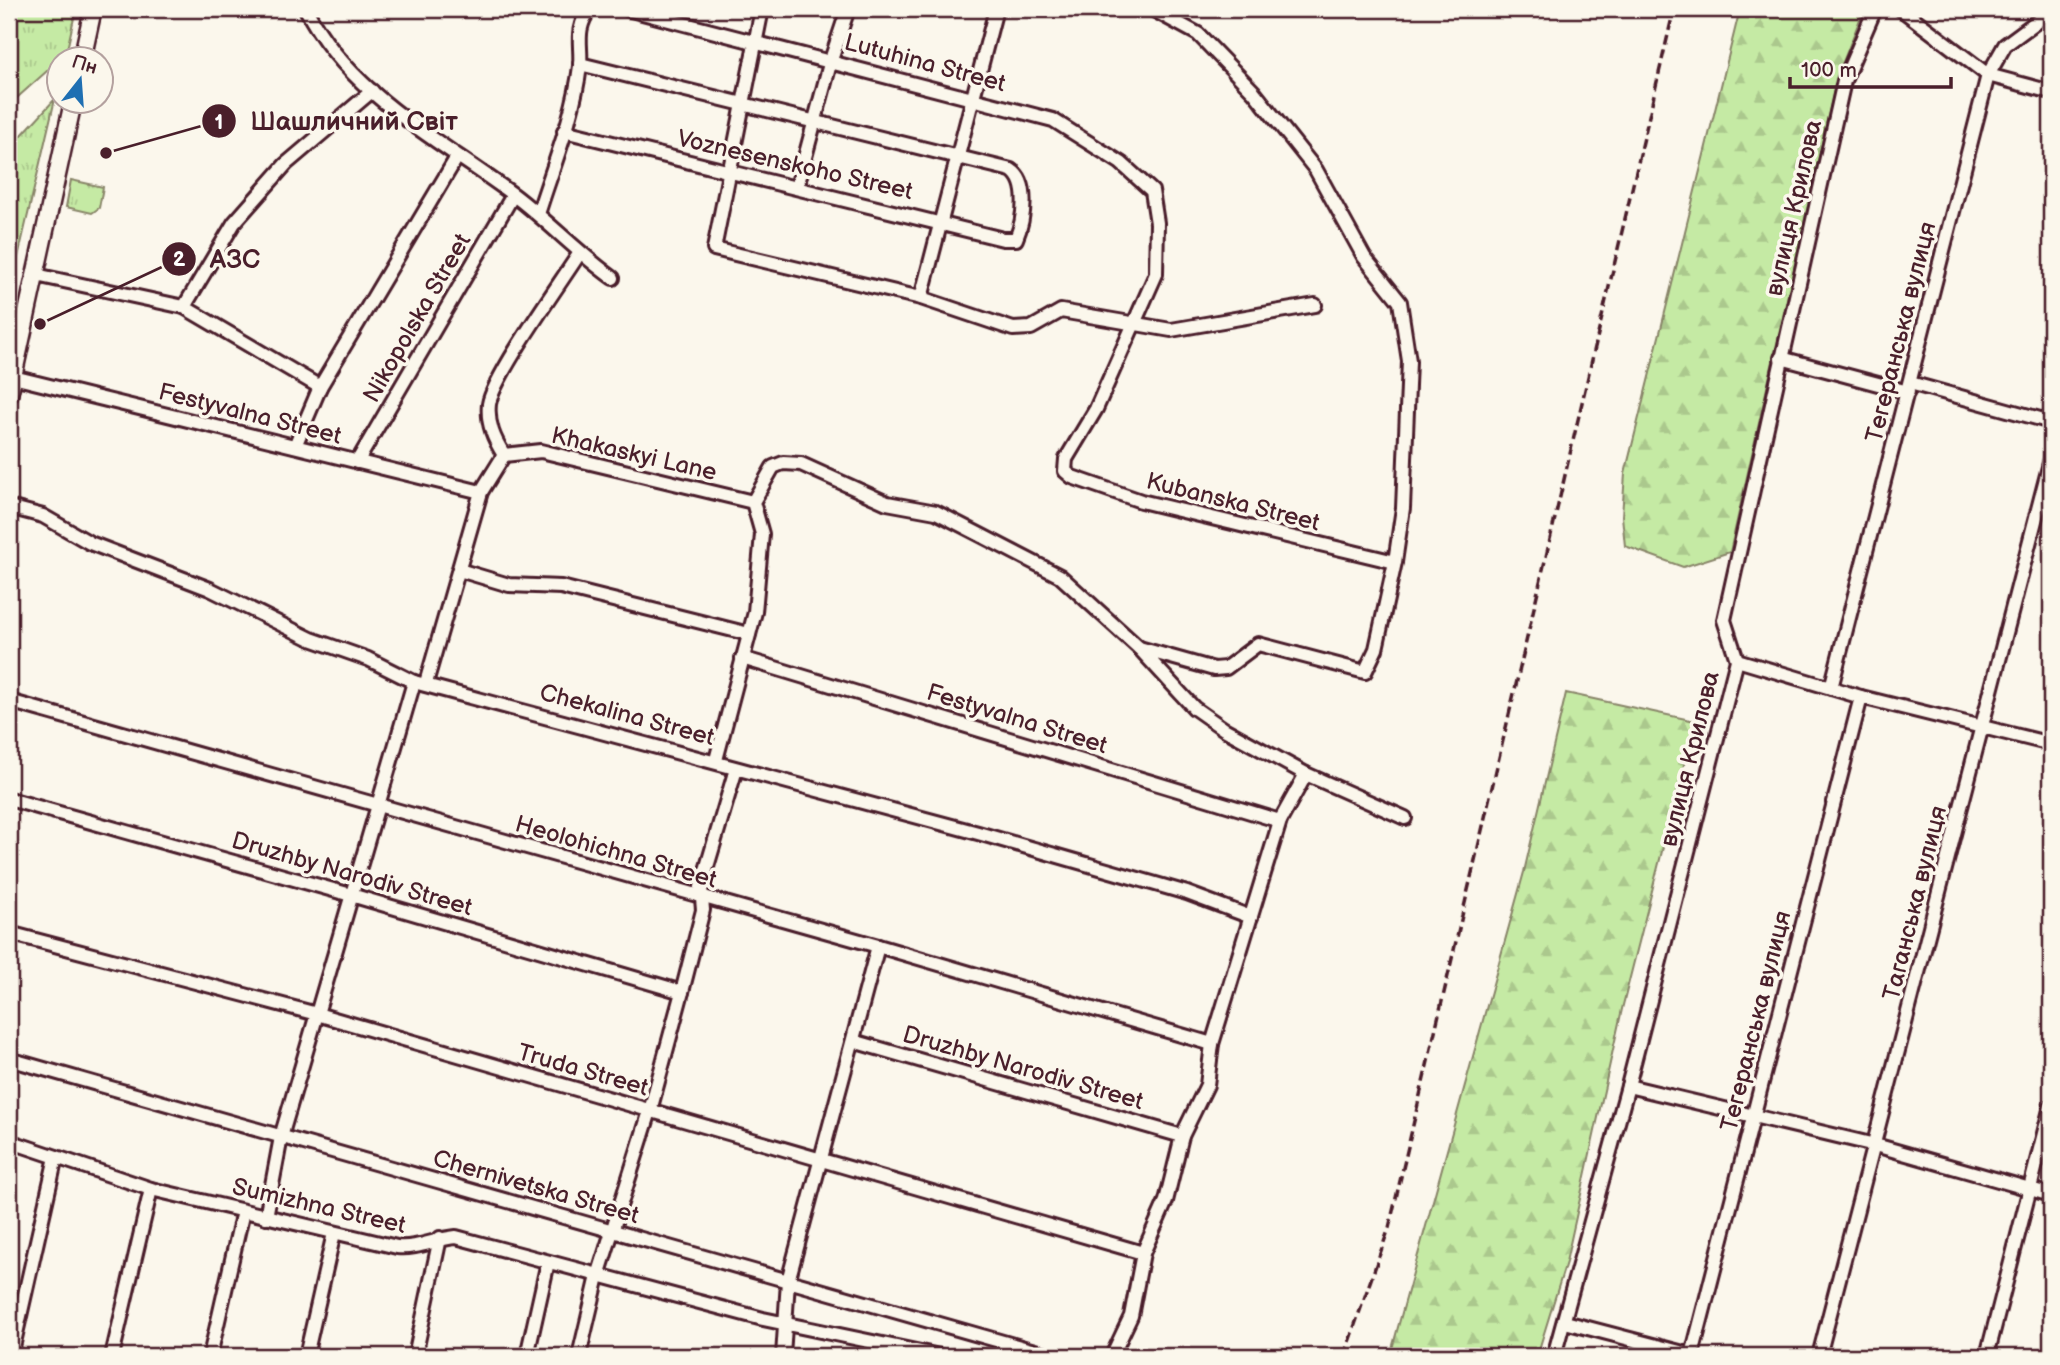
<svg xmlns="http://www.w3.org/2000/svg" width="2060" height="1365" font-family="'Balsamiq Sans',sans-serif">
  <defs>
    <pattern id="grass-tufts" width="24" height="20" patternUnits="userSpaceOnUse" patternTransform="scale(1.75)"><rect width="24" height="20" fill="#c5eaa4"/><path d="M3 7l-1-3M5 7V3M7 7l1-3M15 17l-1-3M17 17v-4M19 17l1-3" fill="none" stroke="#abc88d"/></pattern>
    <pattern id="forest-firs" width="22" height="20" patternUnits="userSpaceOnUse" patternTransform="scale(1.75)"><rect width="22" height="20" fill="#c5eaa4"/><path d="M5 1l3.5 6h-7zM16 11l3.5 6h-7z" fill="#abc88d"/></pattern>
  </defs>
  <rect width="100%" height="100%" fill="#fbf7ec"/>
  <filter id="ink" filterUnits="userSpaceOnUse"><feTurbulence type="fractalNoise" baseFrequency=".0143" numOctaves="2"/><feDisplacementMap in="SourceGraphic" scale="14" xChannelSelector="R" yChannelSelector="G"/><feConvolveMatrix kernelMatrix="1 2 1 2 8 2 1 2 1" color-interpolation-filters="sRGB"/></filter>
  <g filter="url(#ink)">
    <g fill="url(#grass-tufts)" stroke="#888468" stroke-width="2">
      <polygon points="9,9 76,9 66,54 9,105"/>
      <polygon points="55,99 18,257 9,235 9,149"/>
      <polygon points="71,180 103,187 99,208 92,213 66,207"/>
    </g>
    <g fill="url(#forest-firs)" stroke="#888468" stroke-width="2">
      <polygon points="1740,9 1864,9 1837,77 1730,552 1683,567 1625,546 1622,516 1625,474"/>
      <polygon points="1566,693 1695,721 1622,1009 1566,1262 1537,1356 1390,1356 1524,872"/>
    </g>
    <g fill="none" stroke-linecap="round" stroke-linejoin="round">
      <g stroke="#4a1f2b" stroke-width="18">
        <g id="minor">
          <path d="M306 9C349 95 442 141 515 196 549 222 578 253 613 278"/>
          <polyline points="627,9 1053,120 1121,163 1152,191 1157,223 1156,274 1096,409 1066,459 1065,471 1072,477 1141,501 1395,562"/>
          <polyline points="762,9 714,249 921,298 1013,329 1031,328 1061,311 1171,330 1315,305"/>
          <polyline points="1901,9 1988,75 2051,92"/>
          <path d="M564 131 1003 239H1016C1024 220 1030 182 1011 170L580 64"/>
          <polyline points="797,187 831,60 848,9"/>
          <path d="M538 214C553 166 574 116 580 66 582 45 574 30 590 9"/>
          <polyline points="36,275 184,307 320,387"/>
          <polyline points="921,298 996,9"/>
          <polyline points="184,307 234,223 286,164 372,91"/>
          <polyline points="1781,358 1908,392"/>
          <polyline points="9,376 481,492"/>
          <polyline points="1910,383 2051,422"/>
          <polyline points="295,446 320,387 457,157"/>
          <polyline points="504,455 541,451 753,502"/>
          <polyline points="357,462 513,195"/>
          <polyline points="9,507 43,516 90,543 210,589 311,639 368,659 414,682 978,833 1187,893 1251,917"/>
          <polyline points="459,570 509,585 561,587 749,634"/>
          <polyline points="1139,648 1214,669 1226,668 1258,644 1365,672 1376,649 1395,562 1403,508 1409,361 1400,302 1364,257 1316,170 1254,92 1198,34 1152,9"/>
          <polyline points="742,658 1280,821"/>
          <polyline points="1737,660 1861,697 2051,744"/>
          <path d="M426 683 481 492 504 455C494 439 487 424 489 404 493 377 561 282 579 254"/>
          <polyline points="1831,688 1988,75 2005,45 2051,11"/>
          <polyline points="9,701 878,946 1212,1044"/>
          <polyline points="716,760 755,612 762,534 753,502 773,467 783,463 801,464 887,503 936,512 1060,576 1139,648 1194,708 1224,729 1306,774 1405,818"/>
          <polyline points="9,799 351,895 682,992"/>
          <polyline points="9,933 317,1014 1143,1253"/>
          <polyline points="853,1041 1182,1136"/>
          <polyline points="9,1059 1052,1356"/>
          <polyline points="1628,1086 1875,1145 2051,1195"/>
          <path d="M9 1141 151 1189 397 1247C418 1249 435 1239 456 1237L763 1319 940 1356"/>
          <polyline points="266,1217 281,1137 414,682"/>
          <polyline points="1565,1322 1695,1356"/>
          <polyline points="1692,1355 1861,697"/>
          <polyline points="11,1356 56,1157"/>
          <polyline points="112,1356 151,1189"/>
          <polyline points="210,1356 243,1211"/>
          <polyline points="306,1356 334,1233"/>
          <polyline points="415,1356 440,1238"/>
          <polyline points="527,1356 548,1262"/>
          <polyline points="579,1356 598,1276 650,1111 682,992 703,910 701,887 736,769"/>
          <polyline points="783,1356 788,1281 878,946"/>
          <polyline points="1112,1356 1131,1316 1143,1253 1166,1201 1182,1136 1207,1085 1212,1044 1280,821 1306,774"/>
          <polyline points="1554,1356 1628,1086 1737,660 1724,620 1844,81 1875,9"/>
          <polyline points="1819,1356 2051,459"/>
          <polyline points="1987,1356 2051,1106"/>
        </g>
      </g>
      <g stroke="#4a1f2b" stroke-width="21">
        <g id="secondary">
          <polyline points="82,60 93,9"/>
          <polyline points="9,395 73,102"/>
        </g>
      </g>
      <use href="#minor" stroke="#fbf7ec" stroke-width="12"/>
      <use href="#secondary" stroke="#fbf7ec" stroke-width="16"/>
      <polyline stroke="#4a1f2b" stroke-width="3.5" stroke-dasharray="10 5" stroke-linecap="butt" points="1344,1356 1389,1228 1674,9"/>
    </g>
  </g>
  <g text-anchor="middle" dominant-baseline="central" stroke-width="7" stroke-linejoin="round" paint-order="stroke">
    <g font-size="24" fill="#4a1f2b" stroke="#fbf7ec">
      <text transform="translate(925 63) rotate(15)">Lutuhina Street</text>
      <text transform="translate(795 165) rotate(13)">Voznesenskoho Street</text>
      <text transform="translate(1794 208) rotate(-77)">вулиця Крилова</text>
      <text transform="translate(417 318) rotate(-60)">Nikopolska Street</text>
      <text transform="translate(1901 332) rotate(-76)">Тегеранська вулиця</text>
      <text transform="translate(250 414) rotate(14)">Festyvalna Street</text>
      <text transform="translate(634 454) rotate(13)">Khakaskyi Lane</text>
      <text transform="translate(1233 502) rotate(14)">Kubanska Street</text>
      <text transform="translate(627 715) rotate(15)">Chekalina Street</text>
      <text transform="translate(1017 719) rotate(17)">Festyvalna Street</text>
      <text transform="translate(1690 759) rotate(-76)">вулиця Крилова</text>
      <text transform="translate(616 852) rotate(16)">Heolohichna Street</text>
      <text transform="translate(352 874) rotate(16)">Druzhby Narodiv Street</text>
      <text transform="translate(1915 903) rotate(-76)">Таганська вулиця</text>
      <text transform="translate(1756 1021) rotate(-76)">Тегеранська вулиця</text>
      <text transform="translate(1023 1068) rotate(16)">Druzhby Narodiv Street</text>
      <text transform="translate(583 1070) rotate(16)">Truda Street</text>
      <text transform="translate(536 1187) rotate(16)">Chernivetska Street</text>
      <text transform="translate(319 1206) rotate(13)">Sumizhna Street</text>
    </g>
  </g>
  <path fill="none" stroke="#4a1f2b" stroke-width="2.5" d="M106 153L219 121M40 324L179 259"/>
  <g fill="#4a1f2b" stroke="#fbf7ec" stroke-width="2.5">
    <circle cx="106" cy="153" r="7"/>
    <circle cx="40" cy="324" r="7"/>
    <circle cx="219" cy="121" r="18"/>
    <circle cx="179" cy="259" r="18"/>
  </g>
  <g font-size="21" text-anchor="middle" font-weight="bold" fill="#fff">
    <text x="219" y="129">1</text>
    <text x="179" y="266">2</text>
  </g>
  <g font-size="26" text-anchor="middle" font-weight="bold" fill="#4a1f2b" stroke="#fbf7ec" stroke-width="7" stroke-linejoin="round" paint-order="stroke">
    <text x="354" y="130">Шашличний Світ</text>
    <text x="235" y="268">АЗС</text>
  </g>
  <rect width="2060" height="1365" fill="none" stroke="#fbf7ec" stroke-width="35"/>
  <rect x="18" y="18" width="2025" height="1330" fill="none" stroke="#4a1f2b" stroke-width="2.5" filter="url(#ink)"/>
  <g transform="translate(80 80) rotate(17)"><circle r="33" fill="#fbf7ec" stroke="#b4a19f" stroke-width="2"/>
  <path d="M0-5L12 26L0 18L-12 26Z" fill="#1f6fb2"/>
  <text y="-10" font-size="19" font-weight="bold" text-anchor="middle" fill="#4a1f2b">Пн</text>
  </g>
  <path d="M1790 77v10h161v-10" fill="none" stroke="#4a1f2b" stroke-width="3.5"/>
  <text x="1801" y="77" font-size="21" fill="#4a1f2b" stroke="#fbf7ec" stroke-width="5" paint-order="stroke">100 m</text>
</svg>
